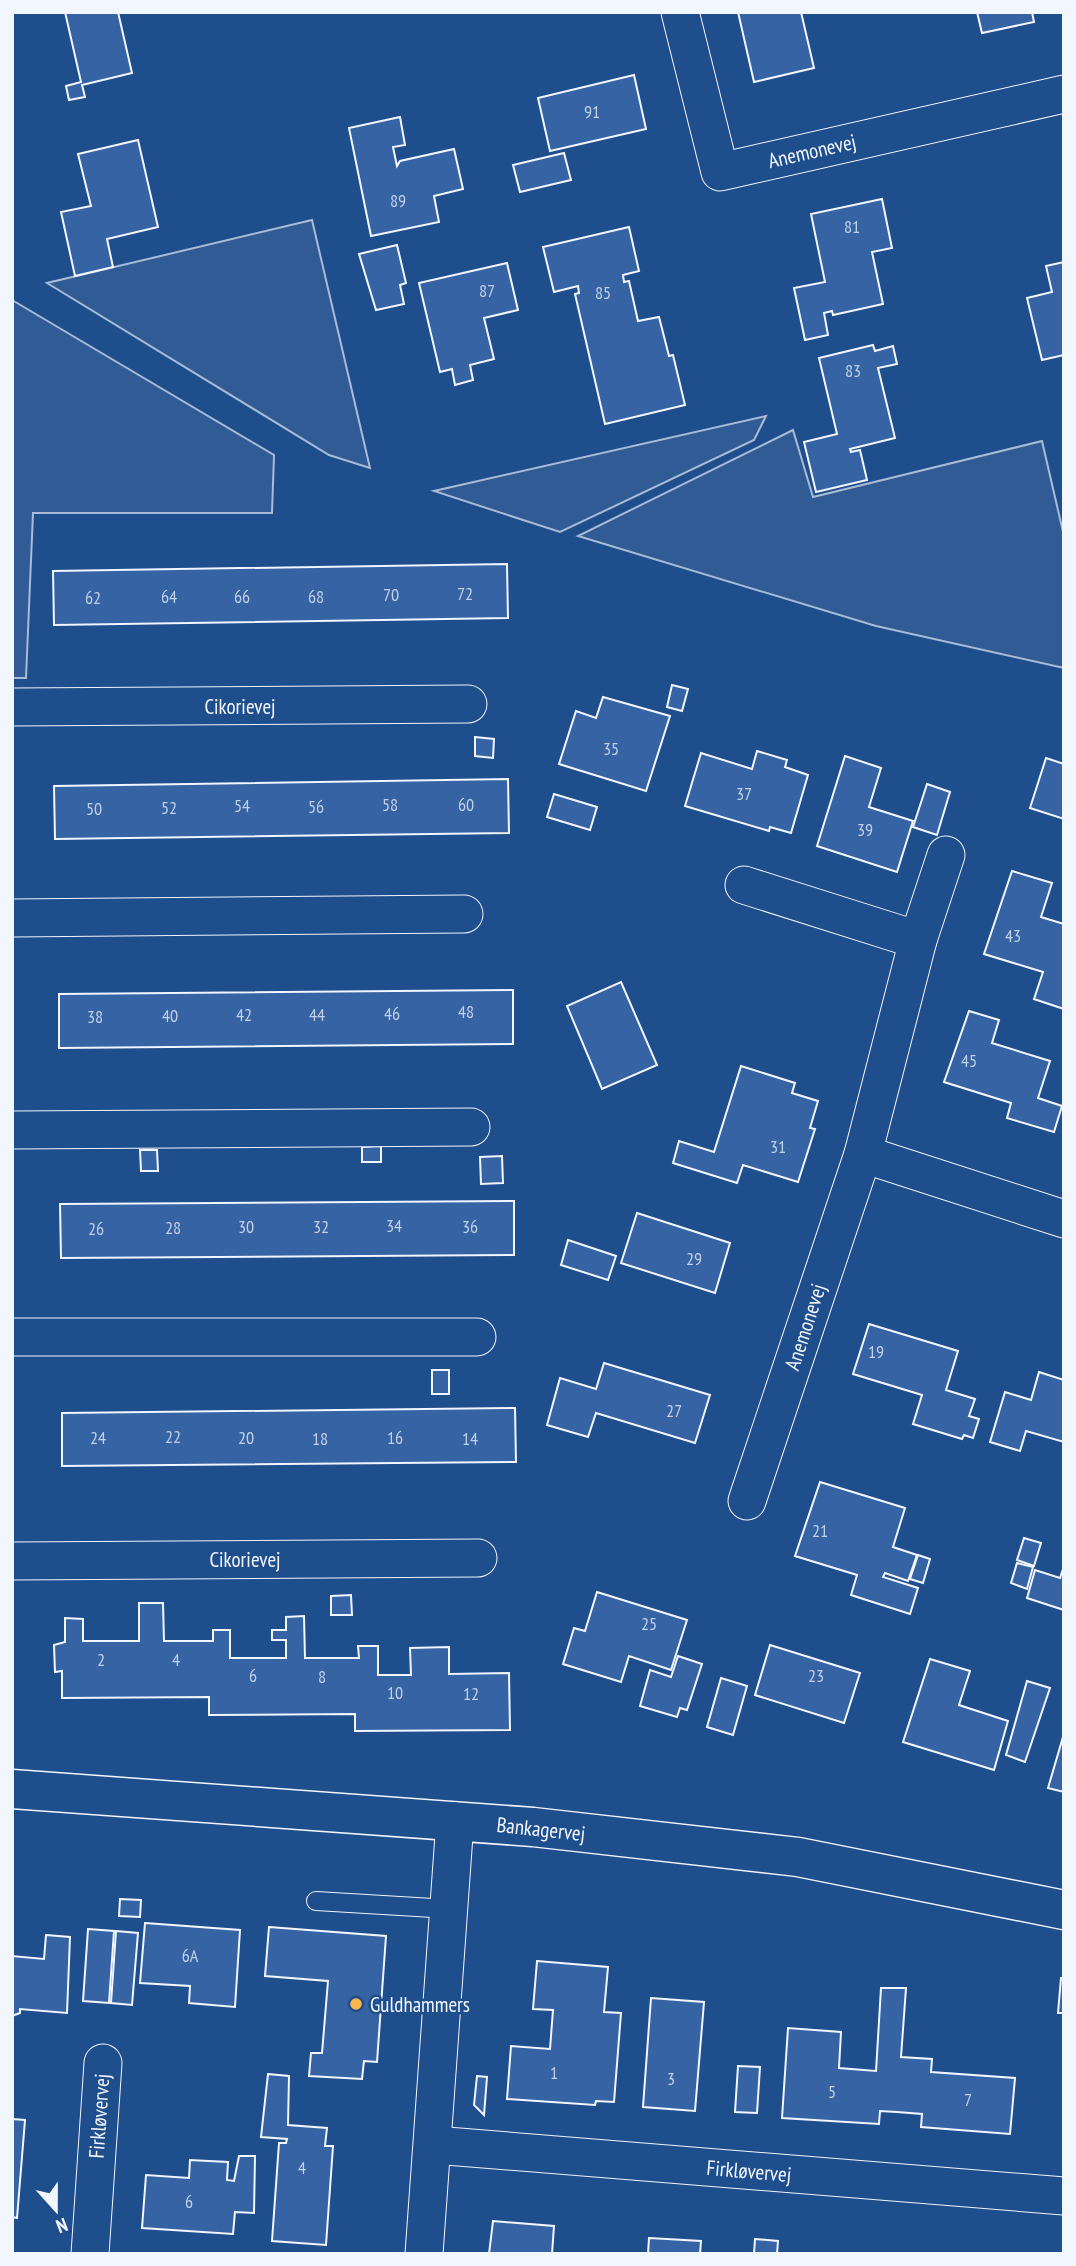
<svg xmlns="http://www.w3.org/2000/svg" width="1076" height="2266" font-family="'PT Sans Narrow',sans-serif">
  <rect width="100%" height="100%" fill="#1f4e8c"/>
  <g fill="#305b95" stroke="#a8bbd7" stroke-width="2">
    <polygon points="312,220 370,468 329,455 47,283"/>
    <polygon points="12,300 274,455 272,513 33,513 26,678 12,678"/>
    <polygon points="766,416 754,440 560,532 434,491"/>
    <polygon points="793,430 813,497 1042,441 1064,536 1064,668 876,626 578,536"/>
  </g>
  <g fill="#3563a3" stroke="#f2f6ff" stroke-width="2">
    <polygon points="65,12 118,12 132,73 82,85 85,97 69,100 66,86 81,82"/>
    <polygon points="738,12 801,12 814,68 754,82"/>
    <polygon points="977,12 1032,12 1034,22 982,33"/>
    <polygon points="634,75 646,129 550,151 538,98"/>
    <polygon points="400,117 405,145 393,147 397,166 400,161 454,149 463,189 434,196 439,222 371,236 349,128"/>
    <polygon points="138,140 158,227 107,239 113,267 75,276 61,212 91,206 78,154"/>
    <polygon points="564,153 571,180 520,192 513,165"/>
    <polygon points="882,199 892,248 872,252 883,304 833,315 832,311 824,313 828,335 805,340 794,288 825,282 811,214"/>
    <polygon points="629,227 639,271 623,275 624,282 629,281 638,321 659,317 669,356 673,355 685,405 605,424 575,294 579,293 578,286 554,292 543,247"/>
    <polygon points="397,245 406,283 400,285 404,304 376,310 359,254"/>
    <polygon points="1064,262 1064,355 1042,360 1027,298 1052,292 1046,266"/>
    <polygon points="507,263 518,310 484,318 494,359 470,365 473,380 455,385 452,369 440,372 419,283"/>
    <polygon points="873,345 875,351 893,346 897,364 878,368 895,438 850,449 851,452 860,450 867,480 816,492 804,442 837,434 819,358"/>
    <polygon points="507,564 508,618 54,625 53,571"/>
    <polygon points="672,685 688,689 682,711 667,707"/>
    <polygon points="603,697 670,716 646,791 559,764 576,711 596,718"/>
    <polygon points="475,737 494,739 493,758 475,756"/>
    <polygon points="757,751 787,760 785,767 808,775 791,833 770,827 769,831 685,806 701,753 752,769"/>
    <polygon points="845,756 881,768 869,807 913,821 897,872 817,846"/>
    <polygon points="1046,758 1064,764 1064,819 1030,808"/>
    <polygon points="508,779 509,833 55,839 54,786"/>
    <polygon points="927,784 950,792 937,835 913,827"/>
    <polygon points="554,794 597,807 590,830 547,817"/>
    <polygon points="1012,871 1052,883 1041,917 1064,924 1064,1009 1034,999 1043,972 984,954"/>
    <polygon points="621,982 657,1065 602,1089 567,1006"/>
    <polygon points="513,990 513,1044 59,1048 59,994"/>
    <polygon points="969,1011 999,1020 992,1043 1050,1061 1038,1098 1062,1106 1054,1132 1007,1118 1011,1103 944,1082"/>
    <polygon points="741,1066 795,1083 792,1093 818,1101 810,1128 815,1129 798,1182 743,1165 737,1183 673,1163 679,1141 714,1152"/>
    <polygon points="381,1146 381,1162 362,1162 362,1147"/>
    <polygon points="140,1150 157,1150 158,1171 141,1171"/>
    <polygon points="502,1156 503,1183 481,1184 480,1157"/>
    <polygon points="514,1201 514,1255 61,1258 60,1204"/>
    <polygon points="637,1213 730,1243 715,1293 621,1263"/>
    <polygon points="568,1240 616,1256 608,1280 561,1265"/>
    <polygon points="869,1324 958,1351 946,1390 975,1399 969,1416 979,1419 973,1438 964,1435 962,1439 913,1424 922,1395 853,1374"/>
    <polygon points="604,1363 710,1395 695,1443 596,1413 588,1437 547,1425 560,1378 596,1389"/>
    <rect x="432" y="1370" width="17" height="24"/>
    <polygon points="1039,1372 1064,1380 1064,1442 1026,1431 1020,1451 990,1442 1005,1392 1031,1400"/>
    <polygon points="515,1408 516,1462 62,1466 62,1413"/>
    <polygon points="820,1482 905,1508 893,1547 917,1555 908,1581 885,1573 883,1577 918,1588 910,1614 851,1595 857,1575 795,1556"/>
    <polygon points="1024,1538 1041,1543 1034,1566 1017,1560"/>
    <polygon points="918,1555 930,1559 923,1583 910,1579"/>
    <polygon points="1017,1563 1033,1567 1027,1589 1011,1583"/>
    <polygon points="1064,1566 1064,1610 1027,1598 1035,1570 1060,1578"/>
    <polygon points="597,1592 687,1620 671,1670 629,1656 621,1682 563,1664 574,1628 585,1631"/>
    <polygon points="351,1595 352,1615 331,1615 331,1596"/>
    <polygon points="139,1603 163,1603 164,1641 213,1641 213,1630 230,1630 230,1658 286,1658 286,1640 272,1640 272,1630 286,1630 286,1617 304,1616 305,1658 359,1658 358,1646 378,1646 378,1675 411,1675 410,1648 449,1647 449,1674 509,1673 510,1730 355,1731 355,1714 209,1715 209,1697 62,1698 62,1671 55,1672 54,1645 65,1642 65,1618 83,1619 83,1641 139,1641"/>
    <polygon points="770,1645 860,1673 844,1723 755,1695"/>
    <polygon points="678,1656 702,1664 687,1710 680,1708 677,1717 640,1706 650,1670 671,1677"/>
    <polygon points="930,1659 970,1671 959,1705 1008,1721 994,1770 903,1742"/>
    <polygon points="721,1678 747,1686 733,1735 707,1727"/>
    <polygon points="1027,1681 1050,1688 1025,1762 1006,1755"/>
    <polygon points="1063,1737 1064,1738 1064,1792 1048,1788"/>
    <polygon points="120,1899 141,1900 140,1917 119,1916"/>
    <polygon points="145,1923 240,1930 235,2007 189,2003 190,1986 140,1983"/>
    <polygon points="269,1927 386,1936 377,2062 364,2061 362,2079 309,2076 311,2053 322,2053 328,1981 265,1976"/>
    <polygon points="88,1929 114,1931 109,2003 83,2001"/>
    <polygon points="116,1931 138,1933 132,2005 111,2003"/>
    <polygon points="46,1935 70,1937 67,2013 20,2009 20,2013 12,2016 12,1956 44,1959"/>
    <polygon points="537,1961 608,1967 604,2012 621,2013 614,2102 596,2101 595,2105 507,2099 511,2046 550,2049 553,2010 533,2009"/>
    <polygon points="1061,1978 1064,1978 1064,2013 1058,2013"/>
    <polygon points="881,1988 906,1988 901,2057 932,2059 931,2072 1015,2078 1010,2134 921,2127 922,2114 897,2112 880,2111 879,2124 782,2118 788,2028 841,2032 839,2068 876,2071"/>
    <polygon points="651,1998 704,2002 695,2111 643,2107"/>
    <polygon points="738,2066 760,2067 757,2113 735,2112"/>
    <polygon points="268,2074 289,2076 288,2125 327,2128 325,2146 333,2146 326,2245 272,2241 279,2143 286,2143 287,2139 261,2137"/>
    <polygon points="477,2076 487,2077 484,2115 474,2105"/>
    <polygon points="12,2119 25,2120 17,2218 12,2217"/>
    <polygon points="239,2156 255,2156 254,2213 235,2212 233,2234 142,2228 146,2175 189,2178 190,2160 228,2162 227,2180 234,2181"/>
    <polygon points="493,2221 554,2226 552,2254 489,2254"/>
    <polygon points="649,2238 701,2241 700,2254 648,2254"/>
    <polygon points="755,2239 778,2241 777,2254 754,2254"/>
  </g>
  <g fill="none" stroke-linecap="round" stroke-linejoin="round">
    <g stroke="#f2f6ff" stroke-width="20">
      <polyline id="service" points="316,1901 450,1909"/>
    </g>
    <g stroke="#f2f6ff" stroke-width="39">
      <g id="minor">
        <polyline points="680,12 720,172 1064,94"/>
        <polyline points="12,707 468,704"/>
        <polyline points="744,885 918,940"/>
        <polyline points="12,918 464,914"/>
        <polyline points="12,1130 471,1127"/>
        <polyline points="863,1154 1064,1219"/>
        <polyline points="12,1337 477,1337"/>
        <polyline points="747,1501 863,1154 918,940 946,855"/>
        <polyline points="12,1561 478,1558"/>
        <polyline points="434,2145 1064,2196"/>
        <polyline points="90,2254 103,2063"/>
        <polyline points="424,2254 455,1821"/>
      </g>
    </g>
    <g stroke="#f2f6ff" stroke-width="41">
      <polyline id="tertiary" points="12,1789 533,1827 798,1857 1064,1910"/>
    </g>
    <use href="#service" stroke="#1f4e8c" stroke-width="18"/>
    <use href="#minor" stroke="#1f4e8c" stroke-width="37"/>
    <use href="#tertiary" stroke="#1f4e8c" stroke-width="38"/>
  </g>
  <circle fill="#ffb74d" stroke="#1f4e8c" stroke-width="2.5" cx="356" cy="2004" r="7"/>
  <g text-anchor="middle" dominant-baseline="central" stroke-width="5" stroke-linejoin="round" paint-order="stroke">
    <g font-size="18" fill="#c3d1e8">
      <text x="592" y="111">91</text>
      <text x="398" y="200">89</text>
      <text x="852" y="226">81</text>
      <text x="487" y="290">87</text>
      <text x="603" y="292">85</text>
      <text x="853" y="370">83</text>
      <text x="465" y="593">72</text>
      <text x="391" y="594">70</text>
      <text x="169" y="596">64</text>
      <text x="242" y="596">66</text>
      <text x="316" y="596">68</text>
      <text x="93" y="597">62</text>
      <text x="611" y="748">35</text>
      <text x="744" y="793">37</text>
      <text x="390" y="804">58</text>
      <text x="466" y="804">60</text>
      <text x="242" y="805">54</text>
      <text x="316" y="806">56</text>
      <text x="169" y="807">52</text>
      <text x="94" y="808">50</text>
      <text x="865" y="829">39</text>
      <text x="1013" y="935">43</text>
      <text x="466" y="1011">48</text>
      <text x="392" y="1013">46</text>
      <text x="244" y="1014">42</text>
      <text x="317" y="1014">44</text>
      <text x="170" y="1015">40</text>
      <text x="95" y="1016">38</text>
      <text x="969" y="1060">45</text>
      <text x="778" y="1146">31</text>
      <text x="394" y="1225">34</text>
      <text x="246" y="1226">30</text>
      <text x="321" y="1226">32</text>
      <text x="470" y="1226">36</text>
      <text x="173" y="1227">28</text>
      <text x="96" y="1228">26</text>
      <text x="694" y="1258">29</text>
      <text x="876" y="1351">19</text>
      <text x="674" y="1410">27</text>
      <text x="173" y="1436">22</text>
      <text x="98" y="1437">24</text>
      <text x="246" y="1437">20</text>
      <text x="395" y="1437">16</text>
      <text x="320" y="1438">18</text>
      <text x="470" y="1438">14</text>
      <text x="820" y="1530">21</text>
      <text x="649" y="1623">25</text>
      <text x="101" y="1659">2</text>
      <text x="176" y="1659">4</text>
      <text x="253" y="1675">6</text>
      <text x="816" y="1675">23</text>
      <text x="322" y="1676">8</text>
      <text x="395" y="1692">10</text>
      <text x="471" y="1693">12</text>
      <text x="190" y="1955">6A</text>
      <text x="554" y="2072">1</text>
      <text x="671" y="2078">3</text>
      <text x="832" y="2091">5</text>
      <text x="968" y="2099">7</text>
      <text x="302" y="2167">4</text>
      <text x="189" y="2201">6</text>
    </g>
    <g font-size="21" fill="#f2f6ff" stroke="#1f4e8c">
      <text transform="translate(812 151) rotate(-13)">Anemonevej</text>
      <text x="240" y="706">Cikorievej</text>
      <text transform="translate(805 1327) rotate(-72)">Anemonevej</text>
      <text x="245" y="1559">Cikorievej</text>
      <text transform="translate(541 1829) rotate(6)">Bankagervej</text>
      <text transform="translate(99 2116) rotate(-86)">Firkløvervej</text>
      <text transform="translate(749 2171) rotate(5)">Firkløvervej</text>
    </g>
    <g font-size="21" fill="#f2f6ff" stroke="#1f4e8c" text-anchor="start">
      <text x="370" y="2004">Guldhammers</text>
    </g>
  </g>
  <rect width="1076" height="2266" fill="none" stroke="#f2f6ff" stroke-width="28"/>
  <g transform="translate(56 2210) rotate(159)" stroke="#1f4e8c" stroke-width="5" paint-order="stroke">
  <path d="M0-5L12 26L0 18L-12 26Z" fill="#f2f6ff"/>
  <text y="-10" font-size="19" font-weight="bold" text-anchor="middle" fill="#f2f6ff">N</text>
  </g>
</svg>
